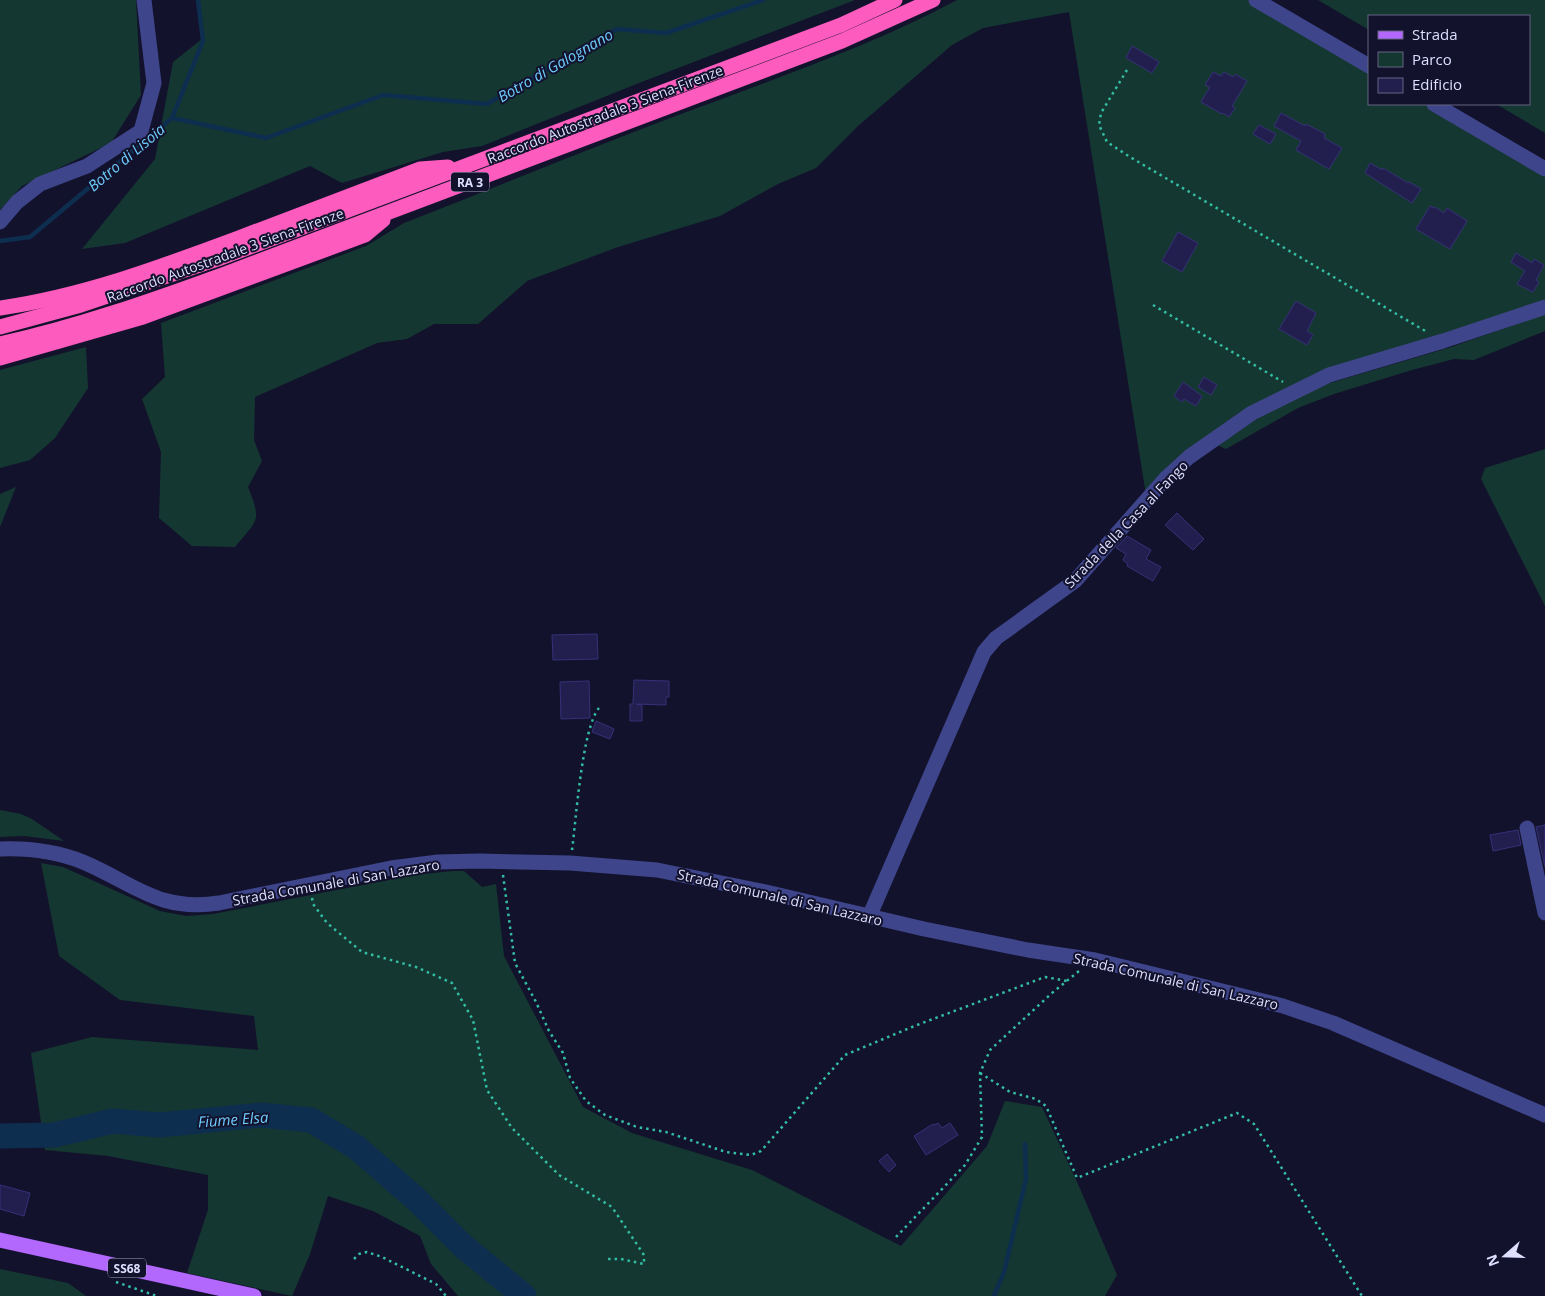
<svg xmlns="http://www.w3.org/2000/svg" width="1545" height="1296" font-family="'Open Sans',sans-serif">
  <rect width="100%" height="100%" fill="#13122d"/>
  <g fill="#153731">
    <polygon points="0,0 136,0 141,95 111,143 22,186 0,210"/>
    <polygon points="198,0 855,0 639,83 482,146 443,152 342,183 310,166 125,243 82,249 155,159 173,62 202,39"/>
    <path d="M957 0H1249L1369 71V104H1424L1545 175V301L1311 378 1146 495 1069 12 983 28 952 45 858 126 816 168 778 184 720 216 618 247 527 281 478 324H434L407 339 377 343 255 397 254 440 262 461 248 487C262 522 258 519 235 547L192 546 159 518 161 452 142 399 165 377 161 323 366 246 404 223C496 187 588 149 681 114 774 79 869 47 957 0Z"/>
    <polygon points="1318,0 1545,0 1545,133 1496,104 1529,104 1529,16 1369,16 1369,30"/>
    <polygon points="1545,314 1545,331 1474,360 1454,359 1412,370 1334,394 1298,408 1226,449 1217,445 1269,411 1320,386 1451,347"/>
    <polygon points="86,347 88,388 55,438 30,460 0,468 0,370"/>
    <polygon points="1545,449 1545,606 1481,479 1485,468"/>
    <polygon points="16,487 0,527 0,494"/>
    <polygon points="0,810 21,814 32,819 64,841 24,836 0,837"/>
    <polygon points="41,863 63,867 160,911 186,916 213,914 414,875 453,871 464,871 482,887 496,884 504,956 583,1107 632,1133 752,1170 901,1246 987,1146 1005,1101 1042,1107 1078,1184 1117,1275 1105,1296 458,1296 431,1264 420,1236 373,1211 328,1196 310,1254 292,1296 187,1273 208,1210 208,1175 108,1156 45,1150 31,1053 92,1037 258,1050 254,1016 120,1000 59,956"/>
    <polygon points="0,1269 68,1283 86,1296 0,1296"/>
  </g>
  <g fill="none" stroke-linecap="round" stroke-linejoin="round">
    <g stroke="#0e2e50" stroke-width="4.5">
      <polyline points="172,118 266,138 383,95 487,104 617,29 666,33 763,0"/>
      <polyline points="0,241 30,237 172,118 203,41 198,0"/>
      <polyline points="994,1296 1004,1272 1026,1179 1025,1144"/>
    </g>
    <polyline stroke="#0e2e50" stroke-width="25" points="0,1136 54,1135 113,1121 159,1125 261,1115 311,1120 356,1147 415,1198 463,1246 524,1296"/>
  </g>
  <g fill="#221e4d" stroke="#363179">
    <polygon points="1132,46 1159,62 1152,73 1126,58"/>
    <polygon points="1213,72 1221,76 1224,72 1233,77 1235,74 1247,81 1232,106 1235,108 1229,117 1223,113 1222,114 1201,102 1210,87 1205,85"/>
    <polygon points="1281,113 1305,126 1306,124 1325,134 1324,138 1342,148 1329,169 1296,150 1301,141 1274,126"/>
    <polygon points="1259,125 1276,134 1270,144 1253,134"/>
    <polygon points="1370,163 1382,170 1383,168 1408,183 1409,182 1421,189 1412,203 1365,173"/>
    <polygon points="1430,206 1434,208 1435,207 1444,213 1447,208 1467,221 1450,249 1416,229"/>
    <polygon points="1178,232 1198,243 1182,272 1162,261"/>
    <polygon points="1516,253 1532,263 1534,259 1544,265 1536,280 1539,282 1533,292 1517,284 1525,271 1511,262"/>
    <polygon points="1296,301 1316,313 1307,331 1313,335 1307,345 1279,329"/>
    <polygon points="1204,377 1217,385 1211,395 1198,387"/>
    <polygon points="1183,382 1202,396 1196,406 1184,399 1182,402 1174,396"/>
    <polygon points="1177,513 1204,539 1193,550 1165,525"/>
    <polygon points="1127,536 1151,550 1146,559 1161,567 1153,581 1127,566 1128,564 1123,560 1126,554 1116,548"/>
    <polygon points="597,634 598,659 553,660 552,635"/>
    <polygon points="634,680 669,681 669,697 666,697 666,705 636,704 642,705 642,721 630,721 630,704 633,704"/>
    <polygon points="589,681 590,718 561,719 560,682"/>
    <polygon points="596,721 614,729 610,739 592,732"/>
    <polygon points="1545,825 1545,867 1536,827"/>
    <polygon points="1518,830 1521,845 1493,851 1490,835"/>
    <polygon points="938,1123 942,1128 950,1123 958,1135 926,1155 914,1136 933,1124 934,1125"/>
    <polygon points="887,1154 896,1165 889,1172 879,1161"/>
    <polygon points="0,1185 30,1193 24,1216 0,1209"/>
  </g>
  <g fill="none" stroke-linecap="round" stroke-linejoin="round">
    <g stroke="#33bea4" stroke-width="2.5" stroke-dasharray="2.5 4" stroke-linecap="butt">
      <polyline points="1127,70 1101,113 1099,125 1107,142 1130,157 1427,332"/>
      <polyline points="1153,305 1283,382"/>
      <path d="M572 850C576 821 582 728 599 708"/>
      <polyline points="503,875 515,963 536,1002 549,1031 563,1053 570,1078 586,1101 605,1115 637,1127 666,1132 726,1152 751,1155 761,1151 845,1055 917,1025 1045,977 1067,981"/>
      <polyline points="312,898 313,904 327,923 362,952 416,967 452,983 473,1020 487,1090 512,1128 559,1175 612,1207 644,1255 644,1264 621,1259 606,1259"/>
      <polyline points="980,1073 1010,1092 1036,1099 1046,1106 1077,1178 1237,1113 1254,1124 1362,1296"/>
      <polyline points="896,1237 965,1165 982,1137 980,1073 990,1050 1052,993 1079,971"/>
      <polyline points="354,1259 359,1254 367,1252 382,1257 436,1284 446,1296"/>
      <polyline points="116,1282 157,1296"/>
    </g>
    <g stroke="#3e458b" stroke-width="15">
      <polyline points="1256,0 1369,66"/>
      <polyline points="1434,104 1545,169"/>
      <polyline points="0,222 17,202 40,184 87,166 141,131 154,83 144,0"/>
      <polyline points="1527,828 1545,913"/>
      <path d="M0 849C27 848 58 852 83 862 135 884 158 912 219 903L391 868 438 862 479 861 570 863 657 870 766 892 924 929 1028 950 1095 960 1283 1006 1333 1023 1545 1115"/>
      <polyline points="869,917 984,652 996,638 1075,581 1166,478 1189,457 1252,413 1329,375 1443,341 1545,307"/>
    </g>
    <polyline stroke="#b267fd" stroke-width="15" points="0,1240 254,1296"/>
    <g stroke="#fd5bbd" stroke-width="15">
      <path d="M0 308C83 296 158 268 236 239 297 216 358 192 420 169L448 167"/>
      <polyline points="0,327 81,305 218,259 841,25 895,0"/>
      <path d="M0 344C77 327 151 301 225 274L842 41 933 0"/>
      <polyline points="0,358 143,317 365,235 383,220"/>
    </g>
  </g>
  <g text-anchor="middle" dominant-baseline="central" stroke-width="4" stroke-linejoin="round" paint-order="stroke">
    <g fill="#13122d" stroke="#a1a2c0" stroke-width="1">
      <rect x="451" y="172.5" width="38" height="19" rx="4"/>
      <rect x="108" y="1258.5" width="38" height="19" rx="4"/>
    </g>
    <g font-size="12" font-weight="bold" fill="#dedfff">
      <text x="470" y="182">RA 3</text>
      <text x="127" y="1268">SS68</text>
    </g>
    <g font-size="14" fill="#dedfff" stroke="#13122d">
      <text transform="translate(605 114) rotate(-21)">Raccordo Autostradale 3 Siena-Firenze</text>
      <text transform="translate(225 255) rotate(-20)">Raccordo Autostradale 3 Siena-Firenze</text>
      <text transform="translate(1126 524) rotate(-46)">Strada della Casa al Fango</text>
      <text transform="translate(336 882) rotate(-10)">Strada Comunale di San Lazzaro</text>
      <text transform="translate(780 897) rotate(13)">Strada Comunale di San Lazzaro</text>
      <text transform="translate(1176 981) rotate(13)">Strada Comunale di San Lazzaro</text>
    </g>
    <g font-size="15" font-style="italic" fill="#6ecdfd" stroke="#13122d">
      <text transform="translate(555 65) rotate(-30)">Botro di Galognano</text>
      <text transform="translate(126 157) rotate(-40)">Botro di Lisoia</text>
      <text transform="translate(233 1119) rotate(-4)">Fiume Elsa</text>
    </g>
  </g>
  <rect x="1368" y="15" width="162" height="90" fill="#13122d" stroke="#646481"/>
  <rect x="1378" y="31" width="25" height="8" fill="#b267fd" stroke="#646481"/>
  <text x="1412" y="40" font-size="15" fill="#dedfff">Strada</text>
  <rect x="1378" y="52" width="25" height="15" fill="#153731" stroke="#646481"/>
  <text x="1412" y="65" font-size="15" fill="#dedfff">Parco</text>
  <rect x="1378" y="78" width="25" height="15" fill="#221e4d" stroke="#646481"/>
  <text x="1412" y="90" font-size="15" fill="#dedfff">Edificio</text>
  <g transform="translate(1505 1256) rotate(250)" stroke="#13122d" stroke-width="4" paint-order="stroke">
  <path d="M0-4L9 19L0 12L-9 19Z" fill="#dedfff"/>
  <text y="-8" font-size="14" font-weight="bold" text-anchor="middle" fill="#dedfff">N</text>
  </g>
</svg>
